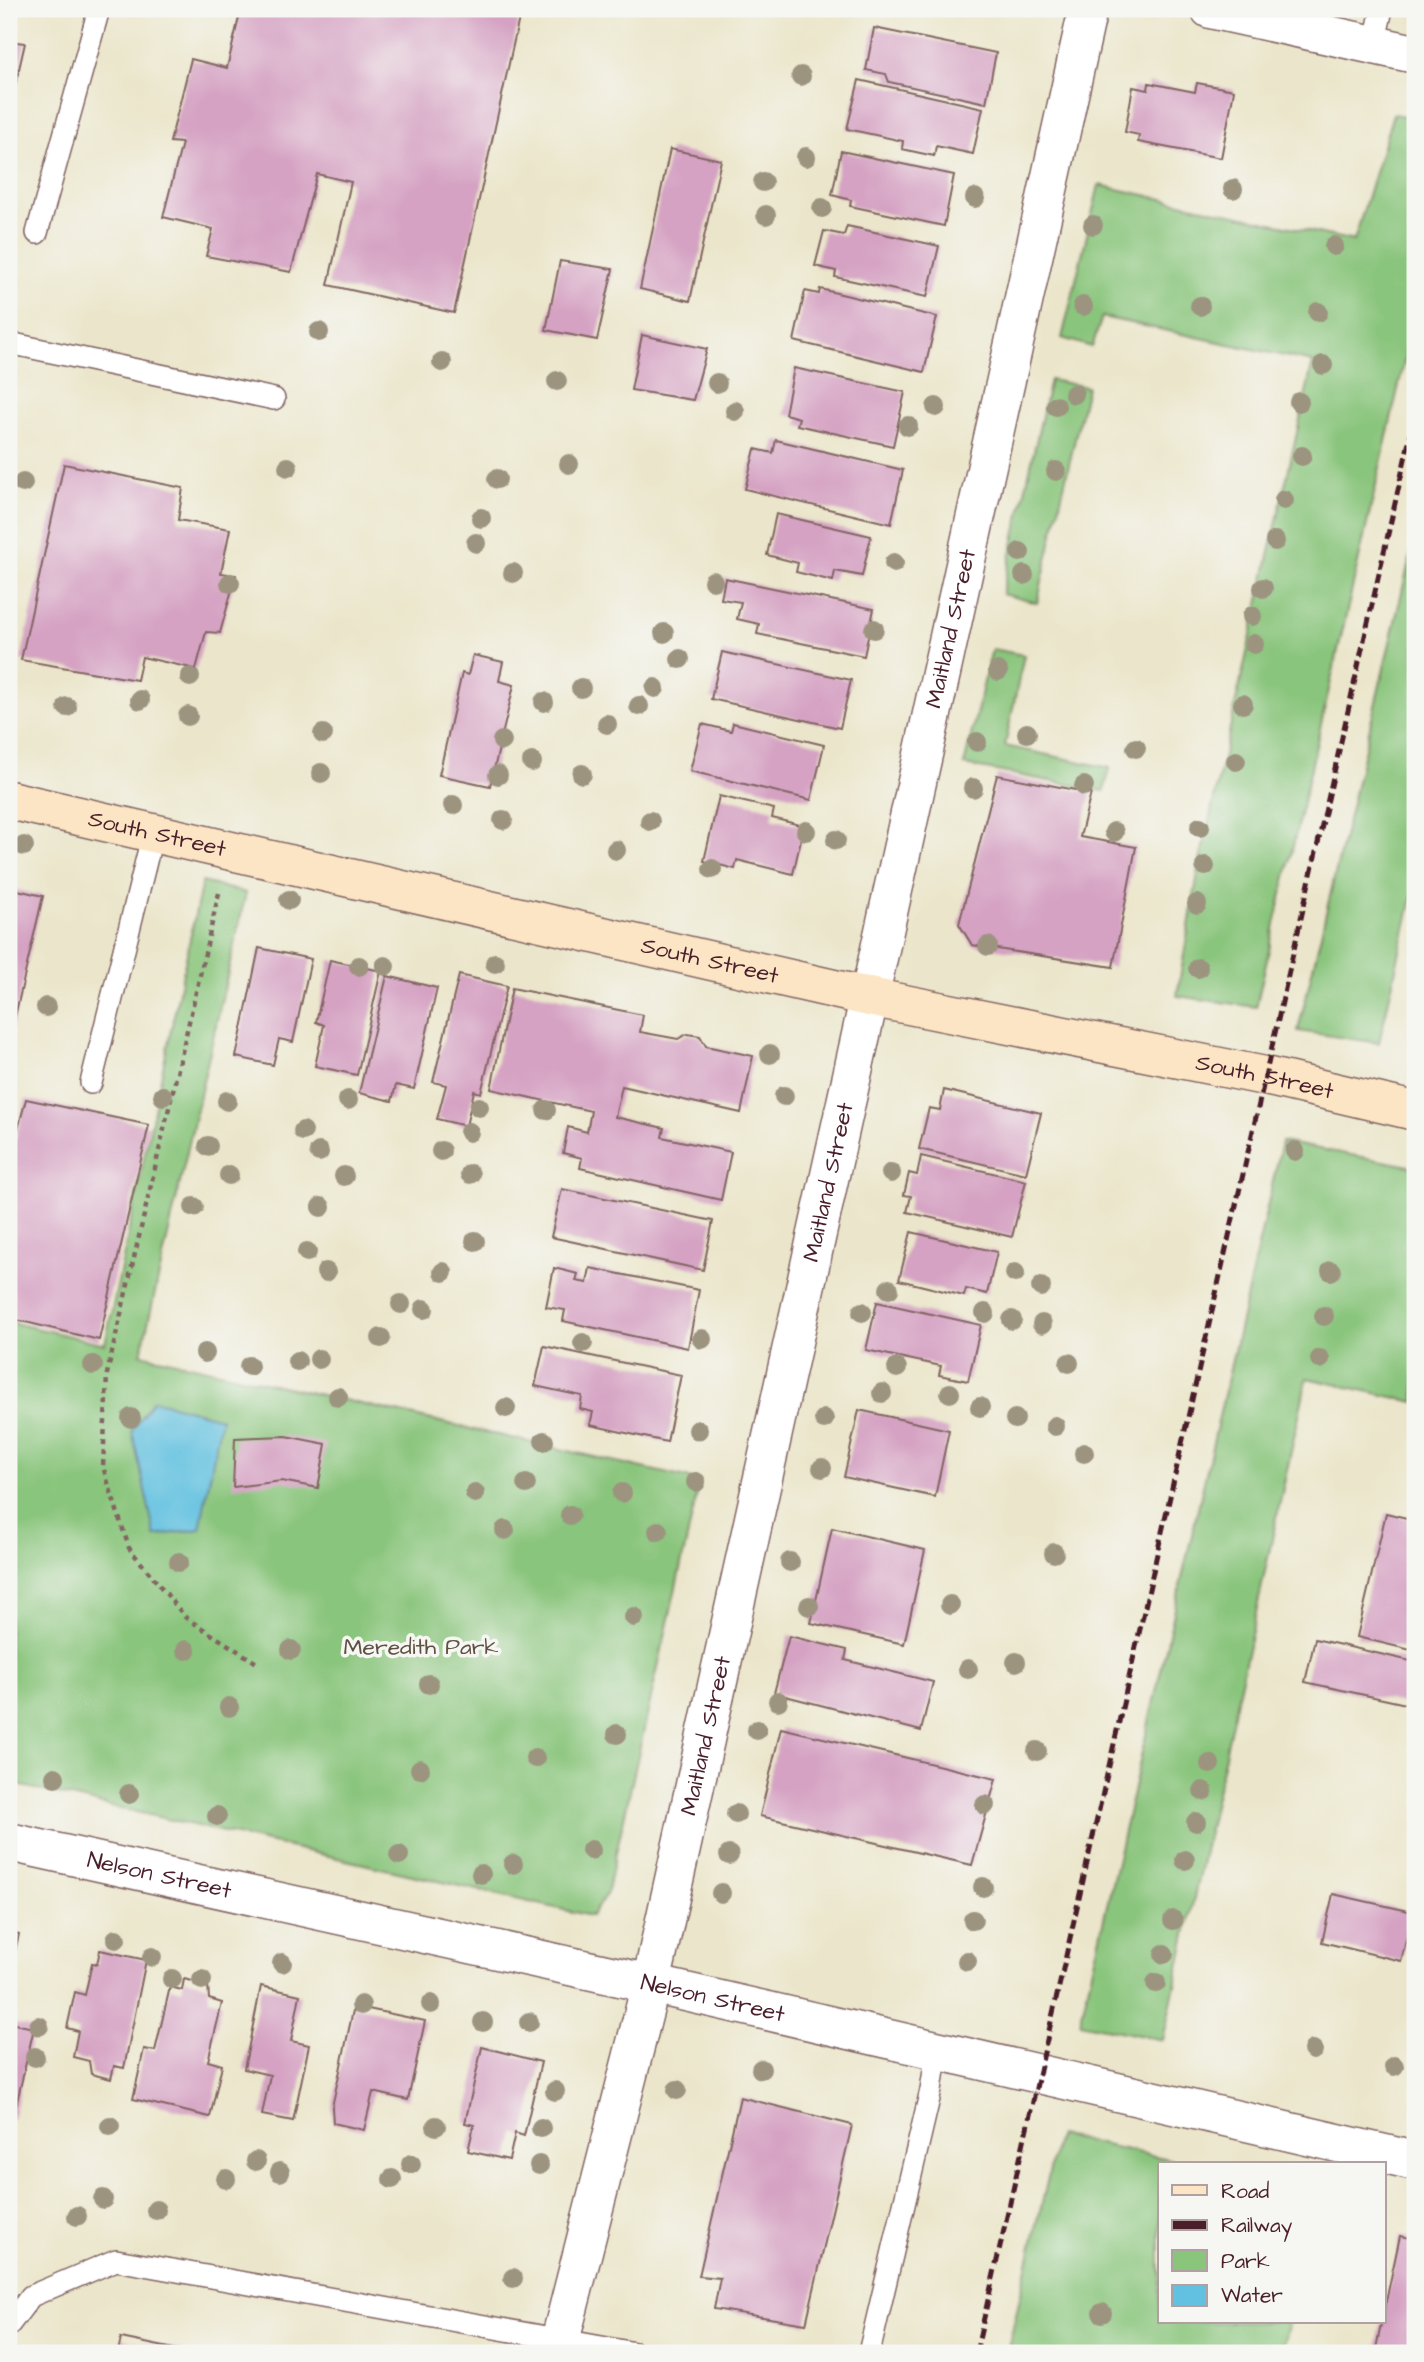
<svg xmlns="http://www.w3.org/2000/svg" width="1424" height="2362" font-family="'Architects Daughter',sans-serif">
  <rect width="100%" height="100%" fill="#f6f6f2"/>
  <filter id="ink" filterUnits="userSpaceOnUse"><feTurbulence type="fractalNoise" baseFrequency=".0143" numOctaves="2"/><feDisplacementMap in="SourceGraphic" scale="14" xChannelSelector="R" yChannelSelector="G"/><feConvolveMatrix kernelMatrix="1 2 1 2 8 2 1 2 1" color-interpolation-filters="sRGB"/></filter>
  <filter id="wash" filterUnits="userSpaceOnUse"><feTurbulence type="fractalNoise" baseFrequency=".00686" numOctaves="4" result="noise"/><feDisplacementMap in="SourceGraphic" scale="28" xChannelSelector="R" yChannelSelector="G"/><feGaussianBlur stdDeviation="1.57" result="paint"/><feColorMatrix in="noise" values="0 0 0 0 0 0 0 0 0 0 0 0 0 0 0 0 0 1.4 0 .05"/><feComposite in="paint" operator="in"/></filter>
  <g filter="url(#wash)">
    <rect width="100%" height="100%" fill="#ebe6cb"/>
    <g fill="#89c57b" stroke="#6a7253" stroke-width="2">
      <polygon points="1393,114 1415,118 1415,315 1256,1007 1177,996 1201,856 1313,362 1102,317 1092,347 1062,338 1099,185 1354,241"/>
      <polygon points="1050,380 1087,387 1037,603 1002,594"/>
      <polygon points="1415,537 1415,885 1379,1043 1298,1031"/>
      <polygon points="992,649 1024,655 1005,746 1110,768 1104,791 964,765"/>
      <polygon points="202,882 246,893 141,1354 700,1481 607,1893 591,1916 9,1783 9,1322 105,1344"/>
      <polygon points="1282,1142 1415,1167 1415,1402 1307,1378 1163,2040 1080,2023"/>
      <polygon points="1058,2135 1192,2164 1160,2164 1160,2322 1289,2322 1281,2353 1007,2353"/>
    </g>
    <polygon fill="#62c1e0" stroke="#567086" stroke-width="2" points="153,1400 221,1418 200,1529 155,1536 132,1431"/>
    <g id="blocks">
      <g fill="#d5a2c3">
        <polygon points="9,9 18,9 9,40"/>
        <polygon points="241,9 521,9 454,313 328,285 351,182 317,174 291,272 206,256 213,229 163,217 182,143 170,142 191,59 227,68"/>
        <polygon points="874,28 996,53 986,103 889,82 886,74 866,70"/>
        <polygon points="9,41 25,43 10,108 9,108"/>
        <polygon points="859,80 983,108 973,154 936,146 934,156 902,149 903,141 847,129"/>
        <polygon points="1149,83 1195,92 1197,83 1234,90 1221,158 1138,142 1139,135 1125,132 1133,87 1148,90"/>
        <polygon points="670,149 721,160 690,301 640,289"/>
        <polygon points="841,151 954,175 944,226 850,206 851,200 832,195"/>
        <polygon points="847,226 939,246 927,297 835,277 836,271 815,266 824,231 844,235"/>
        <polygon points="560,261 613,269 597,340 546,330"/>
        <polygon points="820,289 937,317 924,372 794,341 805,291 819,294"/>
        <polygon points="642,335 707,349 693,400 631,390"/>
        <polygon points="794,368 905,392 893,446 797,425 799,418 785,414"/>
        <polygon points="776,440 903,470 891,524 745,489 755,449 773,453"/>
        <polygon points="64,464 183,488 178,520 230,529 221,573 236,575 220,633 206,632 196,669 142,657 137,680 21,660"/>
        <polygon points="776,514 871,536 862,576 835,571 833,581 796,572 798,563 767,555"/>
        <polygon points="725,578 874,609 864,656 757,634 759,624 737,619 741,602 721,599"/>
        <polygon points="722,652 851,680 840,728 711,699"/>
        <polygon points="473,655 503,662 499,681 514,685 490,786 439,775 462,673 468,675"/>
        <polygon points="733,723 824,745 811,800 690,771 702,724 731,731"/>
        <polygon points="997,775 1091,793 1080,837 1136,847 1113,967 972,945 959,924"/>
        <polygon points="719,796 774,809 772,818 804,826 793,874 737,860 735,869 704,861"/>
        <polygon points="9,888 43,896 10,1038 9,1038"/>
        <polygon points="259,948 311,959 293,1042 279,1039 273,1065 236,1057"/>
        <polygon points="330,960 381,971 357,1075 315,1066 324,1025 316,1022"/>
        <polygon points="459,975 507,986 481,1093 474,1091 466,1126 437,1119 446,1085 433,1082"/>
        <polygon points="387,976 437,988 414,1089 396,1085 392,1101 359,1093"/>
        <polygon points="512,988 643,1015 640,1032 678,1039 687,1034 700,1036 706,1046 753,1056 741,1113 622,1086 615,1117 664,1128 662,1137 731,1152 721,1200 580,1168 582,1158 563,1153 568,1127 587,1132 591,1111 491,1089"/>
        <polygon points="944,1090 1041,1113 1026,1174 919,1149 929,1108 940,1110"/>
        <polygon points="26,1099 149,1125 99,1340 9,1318 9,1163"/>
        <polygon points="921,1156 1026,1181 1012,1237 907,1212 911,1196 904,1195 909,1173 917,1175"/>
        <polygon points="562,1189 713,1221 703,1270 551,1237"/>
        <polygon points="911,1232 997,1252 987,1294 966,1289 964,1296 899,1280"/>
        <polygon points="554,1268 578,1274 576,1281 587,1283 590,1268 699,1290 688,1348 563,1321 565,1310 546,1307"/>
        <polygon points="877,1302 981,1325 968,1381 939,1375 941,1366 866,1350"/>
        <polygon points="544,1346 681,1375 667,1442 590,1425 593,1412 580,1409 582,1396 535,1386"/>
        <polygon points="859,1410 949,1430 935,1497 844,1477"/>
        <polygon points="286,1436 326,1444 318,1488 282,1481 233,1487 235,1438"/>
        <polygon points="1386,1513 1415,1520 1415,1651 1357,1637"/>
        <polygon points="832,1528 925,1550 904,1644 811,1623"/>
        <polygon points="789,1636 847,1650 845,1660 933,1682 921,1731 774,1693"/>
        <polygon points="1315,1639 1415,1662 1415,1706 1305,1682"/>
        <polygon points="781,1728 996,1779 972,1865 760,1816"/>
        <polygon points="1333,1894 1413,1912 1401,1961 1322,1942"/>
        <polygon points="9,1931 19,1934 10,1974 9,1974"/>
        <polygon points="100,1950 146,1960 124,2068 114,2066 111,2079 91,2074 89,2061 73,2057 78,2031 67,2028 75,1992 85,1995 92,1963 97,1964"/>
        <polygon points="184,1979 208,1985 209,1999 222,2003 208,2061 222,2065 210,2117 133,2099 144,2049 155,2051 170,1987 182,1990"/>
        <polygon points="261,1986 300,1995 291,2041 309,2045 293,2121 262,2115 270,2075 244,2069"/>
        <polygon points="354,2006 425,2021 408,2100 373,2092 364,2130 333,2123 332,2107"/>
        <polygon points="9,2023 34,2028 13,2119 9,2118"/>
        <polygon points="482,2047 541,2062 524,2136 515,2133 509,2160 468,2151 474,2125 465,2123"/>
        <polygon points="740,2097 852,2125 806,2324 714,2309 720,2278 699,2276"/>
        <polygon points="1400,2236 1415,2239 1415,2353 1375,2353"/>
        <polygon points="121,2338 189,2352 189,2353 118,2353"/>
      </g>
    </g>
  </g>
  <g filter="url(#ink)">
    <use href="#blocks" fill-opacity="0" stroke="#826563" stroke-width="2"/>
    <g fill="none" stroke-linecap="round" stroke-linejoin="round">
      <g stroke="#826563" stroke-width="24">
        <g id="lane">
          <polyline points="1374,45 1382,9"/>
          <polyline points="37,233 99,9"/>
          <polyline points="9,343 274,399"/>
          <polyline points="91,1083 153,833"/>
          <polyline points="9,2325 31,2296 116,2260 635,2353"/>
          <polyline points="869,2353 931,2090 937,2050"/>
        </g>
      </g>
      <g stroke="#826563" stroke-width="41">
        <g id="street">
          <polyline points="1210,9 1415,54"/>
          <path id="s1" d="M9 1842 651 1984 1415 2161"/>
          <path id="s2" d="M557 2353 651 1984 1088 9"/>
        </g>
      </g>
      <g stroke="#826563" stroke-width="41">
        <g id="secondary">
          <path id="s3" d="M9 800 869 997 1265 1076 1415 1111"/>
        </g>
      </g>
      <polyline stroke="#826563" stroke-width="4.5" stroke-dasharray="5 5" stroke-linecap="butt" points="219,893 107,1374 103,1467 129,1548 186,1618 260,1665"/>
      <use href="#lane" stroke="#fff" stroke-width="21"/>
      <use href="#street" stroke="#fff" stroke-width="38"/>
      <use href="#secondary" stroke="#fce5c4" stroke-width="38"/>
      <polyline stroke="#4a1f2b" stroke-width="5" stroke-dasharray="10 5" stroke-linecap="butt" points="976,2353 1415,415"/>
    </g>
    <g fill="#9d9480">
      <circle cx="801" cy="76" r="10"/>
      <circle cx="806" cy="157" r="10"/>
      <circle cx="763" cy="182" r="10"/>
      <circle cx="1233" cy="189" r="10"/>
      <circle cx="975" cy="198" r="10"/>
      <circle cx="822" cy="208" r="10"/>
      <circle cx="766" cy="215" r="10"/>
      <circle cx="1093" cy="225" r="10"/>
      <circle cx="1334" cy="246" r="10"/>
      <circle cx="1083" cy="306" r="10"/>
      <circle cx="1200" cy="306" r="10"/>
      <circle cx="1318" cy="312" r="10"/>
      <circle cx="319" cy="332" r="10"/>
      <circle cx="442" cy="362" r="10"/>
      <circle cx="1323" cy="365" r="10"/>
      <circle cx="557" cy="381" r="10"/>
      <circle cx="717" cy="383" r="10"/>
      <circle cx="1074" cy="394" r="10"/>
      <circle cx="1299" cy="402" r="10"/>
      <circle cx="1056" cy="406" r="10"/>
      <circle cx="936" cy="407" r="10"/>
      <circle cx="735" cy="411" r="10"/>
      <circle cx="908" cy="426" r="10"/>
      <circle cx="1302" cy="456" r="10"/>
      <circle cx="569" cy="464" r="10"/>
      <circle cx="288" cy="467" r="10"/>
      <circle cx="1056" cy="471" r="10"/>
      <circle cx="497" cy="479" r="10"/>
      <circle cx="23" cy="483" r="10"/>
      <circle cx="1284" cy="500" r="10"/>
      <circle cx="481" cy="518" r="10"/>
      <circle cx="1275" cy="541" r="10"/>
      <circle cx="476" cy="543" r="10"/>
      <circle cx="1020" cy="552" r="10"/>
      <circle cx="894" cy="563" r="10"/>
      <circle cx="513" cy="573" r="10"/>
      <circle cx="1024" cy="575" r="10"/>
      <circle cx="713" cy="581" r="10"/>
      <circle cx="230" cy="583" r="10"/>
      <circle cx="1263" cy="588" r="10"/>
      <circle cx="1252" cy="616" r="10"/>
      <circle cx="874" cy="629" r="10"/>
      <circle cx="664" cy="633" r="10"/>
      <circle cx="1254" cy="644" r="10"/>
      <circle cx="680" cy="659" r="10"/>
      <circle cx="998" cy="671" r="10"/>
      <circle cx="190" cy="677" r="10"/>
      <circle cx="581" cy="688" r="10"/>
      <circle cx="655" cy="688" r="10"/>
      <circle cx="140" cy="700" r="10"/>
      <circle cx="544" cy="702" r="10"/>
      <circle cx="1243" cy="704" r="10"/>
      <circle cx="639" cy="706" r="10"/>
      <circle cx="67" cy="707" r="10"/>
      <circle cx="188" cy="716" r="10"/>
      <circle cx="607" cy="724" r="10"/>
      <circle cx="1027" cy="733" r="10"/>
      <circle cx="323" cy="734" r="10"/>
      <circle cx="502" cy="741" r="10"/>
      <circle cx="977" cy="742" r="10"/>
      <circle cx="1136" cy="748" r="10"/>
      <circle cx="1236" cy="761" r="10"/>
      <circle cx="532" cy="762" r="10"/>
      <circle cx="321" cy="773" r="10"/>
      <circle cx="582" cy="774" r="10"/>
      <circle cx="498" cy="775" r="10"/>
      <circle cx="1084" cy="786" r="10"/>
      <circle cx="973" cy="788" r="10"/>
      <circle cx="453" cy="805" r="10"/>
      <circle cx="503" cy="820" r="10"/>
      <circle cx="650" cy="821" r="10"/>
      <circle cx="1200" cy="827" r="10"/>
      <circle cx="806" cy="831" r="10"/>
      <circle cx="1114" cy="832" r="10"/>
      <circle cx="836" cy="840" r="10"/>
      <circle cx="24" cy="846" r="10"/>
      <circle cx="616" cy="850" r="10"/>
      <circle cx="1205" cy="866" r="10"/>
      <circle cx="712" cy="869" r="10"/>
      <circle cx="289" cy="900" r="10"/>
      <circle cx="1197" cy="904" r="10"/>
      <circle cx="988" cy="946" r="10"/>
      <circle cx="495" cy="963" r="10"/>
      <circle cx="359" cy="966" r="10"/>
      <circle cx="385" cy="966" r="10"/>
      <circle cx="1198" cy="968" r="10"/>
      <circle cx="46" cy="1007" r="10"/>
      <circle cx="770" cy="1054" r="10"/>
      <circle cx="163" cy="1096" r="10"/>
      <circle cx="784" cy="1096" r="10"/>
      <circle cx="348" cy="1100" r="10"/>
      <circle cx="227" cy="1101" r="10"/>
      <circle cx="479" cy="1107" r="10"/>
      <circle cx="546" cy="1110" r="10"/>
      <circle cx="303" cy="1131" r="10"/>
      <circle cx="469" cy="1132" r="10"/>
      <circle cx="208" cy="1146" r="10"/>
      <circle cx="441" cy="1151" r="10"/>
      <circle cx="1295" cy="1151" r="10"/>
      <circle cx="319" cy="1152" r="10"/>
      <circle cx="891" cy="1173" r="10"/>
      <circle cx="470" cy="1174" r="10"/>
      <circle cx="229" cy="1175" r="10"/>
      <circle cx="344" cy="1176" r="10"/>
      <circle cx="194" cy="1207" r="10"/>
      <circle cx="321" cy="1207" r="10"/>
      <circle cx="475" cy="1241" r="10"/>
      <circle cx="307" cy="1252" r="10"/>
      <circle cx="1331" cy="1271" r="10"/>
      <circle cx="326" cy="1272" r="10"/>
      <circle cx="443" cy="1272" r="10"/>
      <circle cx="1015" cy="1273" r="10"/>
      <circle cx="1041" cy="1287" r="10"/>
      <circle cx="889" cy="1289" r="10"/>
      <circle cx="401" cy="1304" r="10"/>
      <circle cx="424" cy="1309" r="10"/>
      <circle cx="862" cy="1312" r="10"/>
      <circle cx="985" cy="1313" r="10"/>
      <circle cx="1324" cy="1316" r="10"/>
      <circle cx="1012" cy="1320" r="10"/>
      <circle cx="1042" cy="1324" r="10"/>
      <circle cx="381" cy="1338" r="10"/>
      <circle cx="702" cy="1339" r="10"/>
      <circle cx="583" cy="1343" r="10"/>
      <circle cx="205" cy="1353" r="10"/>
      <circle cx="319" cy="1359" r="10"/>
      <circle cx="1320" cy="1359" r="10"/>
      <circle cx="297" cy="1361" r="10"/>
      <circle cx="1069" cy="1363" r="10"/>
      <circle cx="93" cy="1365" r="10"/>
      <circle cx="249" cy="1366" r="10"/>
      <circle cx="897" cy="1368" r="10"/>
      <circle cx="882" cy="1393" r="10"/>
      <circle cx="950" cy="1393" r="10"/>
      <circle cx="338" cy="1397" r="10"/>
      <circle cx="980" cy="1407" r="10"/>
      <circle cx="506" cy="1408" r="10"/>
      <circle cx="131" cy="1418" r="10"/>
      <circle cx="824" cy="1419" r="10"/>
      <circle cx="1015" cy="1419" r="10"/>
      <circle cx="1055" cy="1426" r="10"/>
      <circle cx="698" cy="1430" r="10"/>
      <circle cx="544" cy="1441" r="10"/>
      <circle cx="1084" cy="1453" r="10"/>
      <circle cx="822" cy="1468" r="10"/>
      <circle cx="696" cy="1482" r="10"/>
      <circle cx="526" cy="1484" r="10"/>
      <circle cx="475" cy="1493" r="10"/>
      <circle cx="622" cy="1493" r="10"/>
      <circle cx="570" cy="1515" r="10"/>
      <circle cx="505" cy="1530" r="10"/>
      <circle cx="658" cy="1531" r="10"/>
      <circle cx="1054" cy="1553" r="10"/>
      <circle cx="179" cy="1562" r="10"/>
      <circle cx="790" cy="1562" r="10"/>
      <circle cx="950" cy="1605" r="10"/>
      <circle cx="809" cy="1606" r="10"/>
      <circle cx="634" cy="1617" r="10"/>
      <circle cx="186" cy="1650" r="10"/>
      <circle cx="291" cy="1650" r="10"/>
      <circle cx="1016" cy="1662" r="10"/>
      <circle cx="968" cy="1669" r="10"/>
      <circle cx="429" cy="1684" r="10"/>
      <circle cx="778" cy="1701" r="10"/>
      <circle cx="229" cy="1707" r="10"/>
      <circle cx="757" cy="1730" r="10"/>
      <circle cx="617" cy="1734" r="10"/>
      <circle cx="1037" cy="1751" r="10"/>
      <circle cx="535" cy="1758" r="10"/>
      <circle cx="1210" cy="1764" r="10"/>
      <circle cx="420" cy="1769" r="10"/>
      <circle cx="55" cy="1777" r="10"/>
      <circle cx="1203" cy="1791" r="10"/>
      <circle cx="129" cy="1794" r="10"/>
      <circle cx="985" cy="1805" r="10"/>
      <circle cx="736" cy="1814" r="10"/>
      <circle cx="217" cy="1816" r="10"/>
      <circle cx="1196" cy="1822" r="10"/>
      <circle cx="591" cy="1850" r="10"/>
      <circle cx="399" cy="1855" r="10"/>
      <circle cx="729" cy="1855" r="10"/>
      <circle cx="1185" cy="1860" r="10"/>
      <circle cx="513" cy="1864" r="10"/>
      <circle cx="481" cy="1874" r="10"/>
      <circle cx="983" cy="1887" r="10"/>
      <circle cx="721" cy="1893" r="10"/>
      <circle cx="973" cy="1920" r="10"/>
      <circle cx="1173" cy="1920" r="10"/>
      <circle cx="116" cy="1939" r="10"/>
      <circle cx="1164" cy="1954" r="10"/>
      <circle cx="152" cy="1957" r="10"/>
      <circle cx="967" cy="1961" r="10"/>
      <circle cx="282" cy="1963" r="10"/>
      <circle cx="172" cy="1979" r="10"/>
      <circle cx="202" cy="1980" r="10"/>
      <circle cx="1156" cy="1983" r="10"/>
      <circle cx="431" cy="2004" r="10"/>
      <circle cx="361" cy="2005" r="10"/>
      <circle cx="483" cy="2022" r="10"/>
      <circle cx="529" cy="2022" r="10"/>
      <circle cx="39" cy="2026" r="10"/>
      <circle cx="1313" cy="2050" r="10"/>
      <circle cx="35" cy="2057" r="10"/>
      <circle cx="1394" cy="2066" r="10"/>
      <circle cx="761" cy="2069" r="10"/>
      <circle cx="677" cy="2090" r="10"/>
      <circle cx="555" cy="2091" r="10"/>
      <circle cx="110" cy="2126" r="10"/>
      <circle cx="436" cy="2126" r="10"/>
      <circle cx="541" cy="2128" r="10"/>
      <circle cx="256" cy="2161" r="10"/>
      <circle cx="411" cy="2164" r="10"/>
      <circle cx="539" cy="2165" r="10"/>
      <circle cx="280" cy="2172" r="10"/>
      <circle cx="226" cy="2179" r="10"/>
      <circle cx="392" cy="2179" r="10"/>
      <circle cx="103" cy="2199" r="10"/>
      <circle cx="156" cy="2210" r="10"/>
      <circle cx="77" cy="2216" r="10"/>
      <circle cx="513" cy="2278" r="10"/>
      <circle cx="1102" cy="2313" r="10"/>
    </g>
  </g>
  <g text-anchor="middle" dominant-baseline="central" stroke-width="7" stroke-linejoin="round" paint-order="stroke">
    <g font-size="23" fill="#4a1f2b" stroke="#f6f6f2">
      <text stroke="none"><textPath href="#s2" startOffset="1769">Maitland Street</textPath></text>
      <text stroke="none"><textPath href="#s3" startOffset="152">South Street</textPath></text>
      <text stroke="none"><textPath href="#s3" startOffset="719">South Street</textPath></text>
      <text stroke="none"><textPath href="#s3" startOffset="1286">South Street</textPath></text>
      <text stroke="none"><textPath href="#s2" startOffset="1202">Maitland Street</textPath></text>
      <text stroke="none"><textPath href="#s2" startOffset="635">Maitland Street</textPath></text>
      <text stroke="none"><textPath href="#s1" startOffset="154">Nelson Street</textPath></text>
      <text stroke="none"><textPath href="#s1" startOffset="721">Nelson Street</textPath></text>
    </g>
    <g font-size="23" fill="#5d5143" stroke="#f6f6f2">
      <text x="421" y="1647">Meredith Park</text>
    </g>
  </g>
  <rect width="1424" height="2362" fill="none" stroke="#f6f6f2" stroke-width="35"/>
  <rect x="1158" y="2162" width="228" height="161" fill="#f6f6f2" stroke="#b1a0a2" stroke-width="2"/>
  <rect x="1172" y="2185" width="35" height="10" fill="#fce5c4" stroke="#b1a0a2" stroke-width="2"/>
  <text x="1221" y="2198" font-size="21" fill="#4a1f2b">Road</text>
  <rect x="1172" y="2220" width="35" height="10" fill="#4a1f2b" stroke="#b1a0a2" stroke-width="2"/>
  <text x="1221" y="2232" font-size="21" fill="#4a1f2b">Railway</text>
  <rect x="1172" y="2250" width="35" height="21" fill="#89c57b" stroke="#b1a0a2" stroke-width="2"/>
  <text x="1221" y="2268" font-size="21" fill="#4a1f2b">Park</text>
  <rect x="1172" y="2285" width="35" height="21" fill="#62c1e0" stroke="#b1a0a2" stroke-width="2"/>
  <text x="1221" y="2302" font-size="21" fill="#4a1f2b">Water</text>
</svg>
